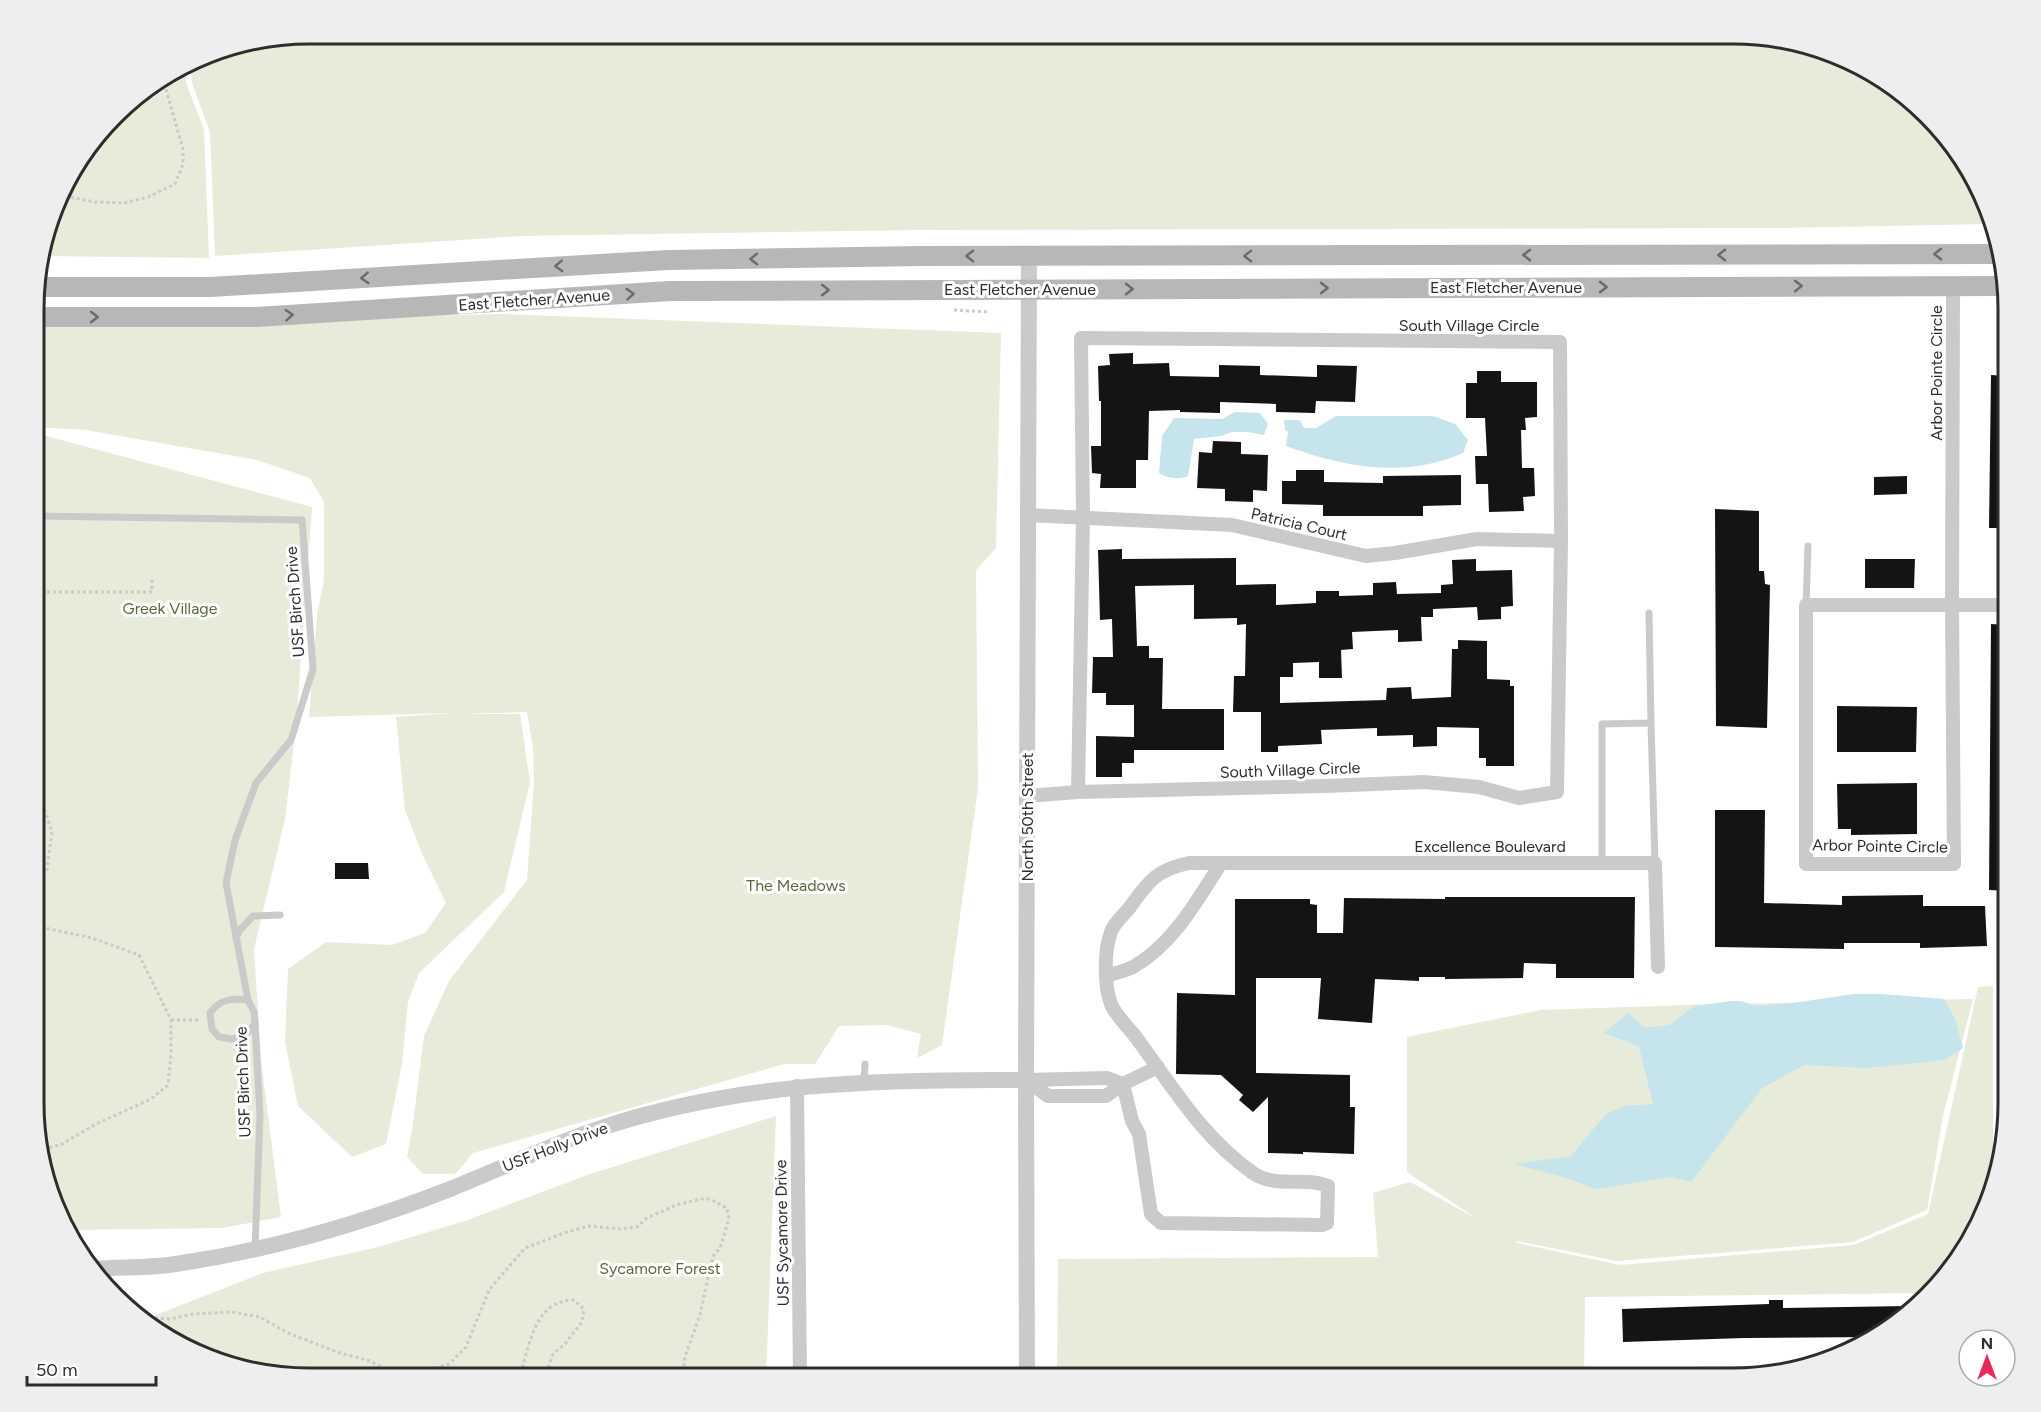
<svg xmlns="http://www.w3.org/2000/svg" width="2041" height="1412" font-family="Figtree,sans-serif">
  <rect width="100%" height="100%" fill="#fff"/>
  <g fill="#e6ebda">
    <polygon points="309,33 1750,34 1821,48 1900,90 1971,171 1987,224 1781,228 916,230 521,236 215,256 210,132 192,83 190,62 203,54"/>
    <polygon points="185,65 186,83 204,130 209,258 40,256 62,186 127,102"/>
    <polygon points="501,314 1001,333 996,548 976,570 978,788 942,1045 917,1058 921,1034 887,1025 839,1026 815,1064 784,1064 473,1153 455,1174 423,1174 407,1157 413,1123 424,1036 449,981 527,880 534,783 533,748 527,712 460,714 520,714 530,782 504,892 419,973 408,1002 402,1064 386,1144 352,1157 298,1106 285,1042 288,969 326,942 392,945 425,933 446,903 423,856 405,810 396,717 453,713 309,717 317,615 324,580 324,502 310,478 257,460 86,430 35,427 35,325"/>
    <polygon points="35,433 312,507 296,725 285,819 254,949 261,1060 281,1217 222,1228 66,1230 35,1139"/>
    <polygon points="1993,986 1993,1192 1951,1271 1924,1293 1585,1297 1584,1379 1057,1379 1058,1259 1378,1257 1373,1193 1410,1182 1477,1219 1407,1172 1407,1037 1541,1010 1687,1005 1973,999 1943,1116 1927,1210 1853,1242 1617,1261 1516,1241 1517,1243 1620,1265 1854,1245 1928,1214 1978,987"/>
    <polygon points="776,1116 766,1379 291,1378 220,1364 141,1322 137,1318 148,1318 263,1273 378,1247 465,1221 587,1175"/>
  </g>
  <g fill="#c5e4ec">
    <path d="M1235 412 1260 413 1268 424 1264 435 1248 432H1232L1221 436 1194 439 1188 476C1180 480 1166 478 1159 473L1162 436 1174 418 1222 419Z"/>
    <path d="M1336 416H1433L1455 424 1468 440 1463 453C1405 479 1343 467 1286 446L1288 432 1285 430 1284 420H1300L1304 428H1316Z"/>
    <polygon points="1853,994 1881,994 1944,999 1955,1019 1963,1048 1944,1060 1867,1068 1804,1065 1762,1088 1691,1182 1671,1177 1596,1189 1566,1178 1515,1164 1571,1156 1606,1114 1625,1106 1653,1104 1639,1046 1604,1033 1628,1013 1645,1028 1670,1025 1694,1006 1732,1001 1740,1001 1758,1006 1793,1003"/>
  </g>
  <g fill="#141414">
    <polygon points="1133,353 1133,364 1169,363 1170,376 1219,377 1219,365 1260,366 1260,375 1317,377 1317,365 1357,366 1355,402 1316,401 1315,413 1276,412 1276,404 1220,402 1220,413 1180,412 1180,410 1149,411 1148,460 1136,460 1136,488 1100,488 1101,474 1092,473 1091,446 1101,446 1101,401 1099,401 1098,366 1110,365 1109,354"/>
    <polygon points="1477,371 1501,371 1501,382 1537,382 1537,417 1525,418 1526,430 1521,430 1522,468 1534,468 1535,496 1523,497 1524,511 1489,512 1488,484 1476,484 1475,456 1487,456 1485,418 1466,418 1466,383 1477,383"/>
    <polygon points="1991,375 2007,376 2007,528 1989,528"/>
    <polygon points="1213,441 1241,442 1241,454 1268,455 1267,491 1253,490 1253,502 1225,501 1225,489 1197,488 1199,452 1212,453"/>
    <polygon points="1296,470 1324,470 1324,482 1383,483 1383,476 1461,475 1461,505 1423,506 1423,516 1323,516 1323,505 1282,504 1282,481 1296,481"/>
    <polygon points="1907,476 1907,494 1874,495 1874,477"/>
    <polygon points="1715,509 1759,511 1759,571 1764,571 1765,584 1770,585 1767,728 1716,726"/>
    <polygon points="1122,549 1122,559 1236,558 1236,585 1276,584 1276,605 1316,603 1316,591 1339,591 1339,596 1373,595 1373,583 1396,582 1397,594 1441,593 1441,585 1453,584 1452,560 1476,559 1476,571 1512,570 1513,606 1501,607 1501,619 1478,620 1477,607 1433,609 1433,617 1421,617 1422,641 1398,642 1398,630 1352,632 1353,649 1341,650 1342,678 1319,678 1319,662 1293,663 1293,677 1280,677 1280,703 1386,700 1387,688 1411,687 1412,699 1451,697 1452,649 1458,649 1458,640 1487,641 1487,679 1510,680 1510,686 1514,686 1514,766 1486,766 1486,758 1479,758 1479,728 1437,727 1437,746 1413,747 1413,735 1377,736 1377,728 1321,730 1322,744 1278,746 1278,752 1261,752 1261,712 1233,712 1234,676 1245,676 1246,624 1237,625 1237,618 1194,619 1194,585 1135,586 1137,646 1149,646 1149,658 1163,658 1162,709 1224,709 1224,750 1134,750 1134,763 1122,763 1122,777 1096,777 1096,736 1134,737 1134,705 1106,705 1106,693 1092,693 1093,657 1113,657 1112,619 1100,620 1098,550"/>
    <polygon points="1865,559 1915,559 1914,588 1865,588"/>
    <polygon points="1991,624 2007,625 2007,891 1989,890"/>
    <polygon points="1837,706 1917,707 1916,752 1837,752"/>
    <polygon points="1917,783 1917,834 1851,835 1851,829 1838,829 1837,784"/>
    <polygon points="1715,810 1765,810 1764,903 1842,905 1842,896 1923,895 1923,906 1985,906 1987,946 1920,948 1920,943 1844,943 1844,949 1715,947"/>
    <polygon points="335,863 368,863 369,879 335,879"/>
    <polygon points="1445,897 1635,897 1634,978 1556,978 1556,964 1524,963 1523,978 1445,979 1445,977 1419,977 1419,981 1375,979 1372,1023 1318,1019 1321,978 1256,978 1256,1073 1350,1075 1350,1107 1355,1107 1354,1154 1303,1152 1303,1154 1268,1153 1268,1097 1253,1112 1239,1100 1243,1095 1221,1075 1176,1074 1177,993 1235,995 1235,899 1310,899 1310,904 1317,905 1317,933 1343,933 1344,898 1445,899"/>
    <polygon points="1769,1300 1783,1300 1783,1308 1908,1306 1871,1337 1744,1338 1623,1342 1622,1309 1769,1304"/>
  </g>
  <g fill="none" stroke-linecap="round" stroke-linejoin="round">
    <g stroke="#cacaca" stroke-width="3" stroke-dasharray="3 3" stroke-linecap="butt">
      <polyline points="59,195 95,202 124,203 148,197 175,184 183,164 183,149 163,79"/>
      <polyline points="954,310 988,312"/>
      <polyline points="35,592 152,592 152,577"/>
      <polyline points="35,668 39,661 39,592"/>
      <polyline points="35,781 52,832 47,869 35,893"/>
      <polyline points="35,926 92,938 139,955 171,1020 171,1054 168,1085 151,1099 96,1124 62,1144 39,1151"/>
      <polyline points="171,1020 199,1020"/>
      <polyline points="137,1317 170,1319 193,1314 232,1312 260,1317 288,1333 337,1352 370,1361 396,1374 423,1372 449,1364 466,1347 489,1290 525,1248 564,1233 589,1226 620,1229 637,1227 647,1218 676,1205 701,1199 710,1199 727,1208 729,1219 720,1248 714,1255 710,1268 700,1315 685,1357 682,1379"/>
      <path d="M519 1379C529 1349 533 1300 574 1300L584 1309 582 1322 565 1344 553 1354 544 1379"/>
      <path d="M588 1379C592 1375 602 1376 606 1379"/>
    </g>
    <g stroke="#cacaca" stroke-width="7">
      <polyline points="35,516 302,520 313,669 291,740 256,783 235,840 226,883 248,1000 254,1012 255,1024 260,1115 255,1249"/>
      <polyline points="1806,605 1808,546"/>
      <polyline points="1651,723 1655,863"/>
      <polyline points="1602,863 1602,724 1651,723 1649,613"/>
      <polyline points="236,938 239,931 253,916 280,915"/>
      <path d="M248 1000C231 998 220 999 210 1013L212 1029 219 1037 231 1039 244 1037 255 1024"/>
      <polyline points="864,1082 865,1064"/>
    </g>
    <g stroke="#cacaca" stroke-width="14">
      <polyline points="1953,285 1952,605 1954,864 1806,864 1806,605 2007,605"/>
      <polyline points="1028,515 1232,525 1366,556 1395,553 1477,539 1561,541"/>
      <polyline points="1027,796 1078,792 1326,786 1424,782 1479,787 1519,798 1557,792 1561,541 1560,342 1081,338 1083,517 1078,792"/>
      <path d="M1106 976C1115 973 1125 971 1133 967 1173 944 1197 901 1221 863"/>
      <path d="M1158 1067 1123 1084 1132 1121 1139 1134 1151 1214 1161 1223 1322 1225 1327 1223 1328 1186C1305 1176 1276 1189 1253 1173 1203 1138 1174 1089 1138 1040 1131 1030 1115 1015 1111 1004 1104 986 1104 950 1111 932 1114 923 1124 915 1130 907 1149 881 1156 870 1189 863H1655L1658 967"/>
      <polygon points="1107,1078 1123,1084 1106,1096 1048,1096 1026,1080"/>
      <polyline points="797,1086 800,1379"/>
      <polyline points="1694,1379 1694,1374 1757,1373"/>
    </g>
    <g stroke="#cacaca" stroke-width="16">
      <path d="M94 1269C121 1267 149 1268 176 1264 270 1250 361 1224 450 1189 500 1169 550 1145 601 1128 740 1082 882 1079 1026 1080"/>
      <polyline points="1027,1379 1026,1080 1029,256"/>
    </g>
    <g stroke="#b7b7b7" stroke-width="20">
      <polyline points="35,287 210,287 668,260 921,256 1996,254"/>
      <polyline points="35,317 256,317 670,291 2006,286"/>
    </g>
  </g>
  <defs><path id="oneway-chevron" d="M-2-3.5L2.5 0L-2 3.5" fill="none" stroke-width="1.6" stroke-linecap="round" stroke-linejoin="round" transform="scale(1.5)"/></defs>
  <g stroke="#6b6b6b">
    <use href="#oneway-chevron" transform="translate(1938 254) rotate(180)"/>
    <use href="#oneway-chevron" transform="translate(1527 255) rotate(180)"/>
    <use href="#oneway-chevron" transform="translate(1722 255) rotate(180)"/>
    <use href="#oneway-chevron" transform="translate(970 256) rotate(-180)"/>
    <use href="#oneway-chevron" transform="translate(1248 256) rotate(180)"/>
    <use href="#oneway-chevron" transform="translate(754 259) rotate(179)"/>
    <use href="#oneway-chevron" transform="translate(559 266) rotate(177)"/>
    <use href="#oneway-chevron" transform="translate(365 278) rotate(177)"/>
    <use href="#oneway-chevron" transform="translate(1798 286)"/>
    <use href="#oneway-chevron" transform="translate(1603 287)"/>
    <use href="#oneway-chevron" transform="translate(1324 288)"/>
    <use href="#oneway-chevron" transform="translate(1129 289)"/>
    <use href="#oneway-chevron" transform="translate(825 290)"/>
    <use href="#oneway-chevron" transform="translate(630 294) rotate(-4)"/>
    <use href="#oneway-chevron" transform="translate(289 315) rotate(-4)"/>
    <use href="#oneway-chevron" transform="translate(94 317)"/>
  </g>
  <g text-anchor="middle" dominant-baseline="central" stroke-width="6" stroke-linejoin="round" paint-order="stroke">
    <g font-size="16" fill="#2d2d2d" stroke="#fff">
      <text x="1506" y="287">East Fletcher Avenue</text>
      <text x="1020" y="289">East Fletcher Avenue</text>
      <text transform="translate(534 300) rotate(-4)">East Fletcher Avenue</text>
      <text x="1469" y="325">South Village Circle</text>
      <text transform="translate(1936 373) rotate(-90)">Arbor Pointe Circle</text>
      <text transform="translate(1299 524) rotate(13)">Patricia Court</text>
      <text transform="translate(295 602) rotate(-94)">USF Birch Drive</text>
      <text transform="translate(1290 770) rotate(-2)">South Village Circle</text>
      <text transform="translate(1027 817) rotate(-90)">North 50th Street</text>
      <text x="1490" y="846">Excellence Boulevard</text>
      <text transform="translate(1880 846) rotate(1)">Arbor Pointe Circle</text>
      <text transform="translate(243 1082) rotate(-92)">USF Birch Drive</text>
      <text transform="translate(555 1147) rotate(-21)">USF Holly Drive</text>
      <text transform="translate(782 1233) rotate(-91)">USF Sycamore Drive</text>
    </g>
    <g font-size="16" fill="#586939" stroke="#fff">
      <text x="170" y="608">Greek Village</text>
      <text x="796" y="885">The Meadows</text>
      <text x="660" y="1268">Sycamore Forest</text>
    </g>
  </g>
  <path d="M0 0H2041V1412H0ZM309 44H1733A265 265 0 0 1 1998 309V1103A265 265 0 0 1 1733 1368H309A265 265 0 0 1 44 1103V309A265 265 0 0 1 309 44Z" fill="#eee" fill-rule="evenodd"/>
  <path fill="none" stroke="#2d2d2d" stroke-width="3" d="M309 44H1733A265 265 0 0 1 1998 309V1103A265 265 0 0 1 1733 1368H309A265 265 0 0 1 44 1103V309A265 265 0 0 1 309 44Z"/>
  <g transform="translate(1987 1358)"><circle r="28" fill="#ffffff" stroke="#ababab" stroke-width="1.5"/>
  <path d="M0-4.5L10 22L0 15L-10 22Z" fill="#e9295a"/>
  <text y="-9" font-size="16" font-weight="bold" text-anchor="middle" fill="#2d2d2d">N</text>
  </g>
  <path d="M27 1376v9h129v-9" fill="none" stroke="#2d2d2d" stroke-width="3"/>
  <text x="36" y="1376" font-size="18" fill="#2d2d2d" stroke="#ffffff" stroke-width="4.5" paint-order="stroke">50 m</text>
</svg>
